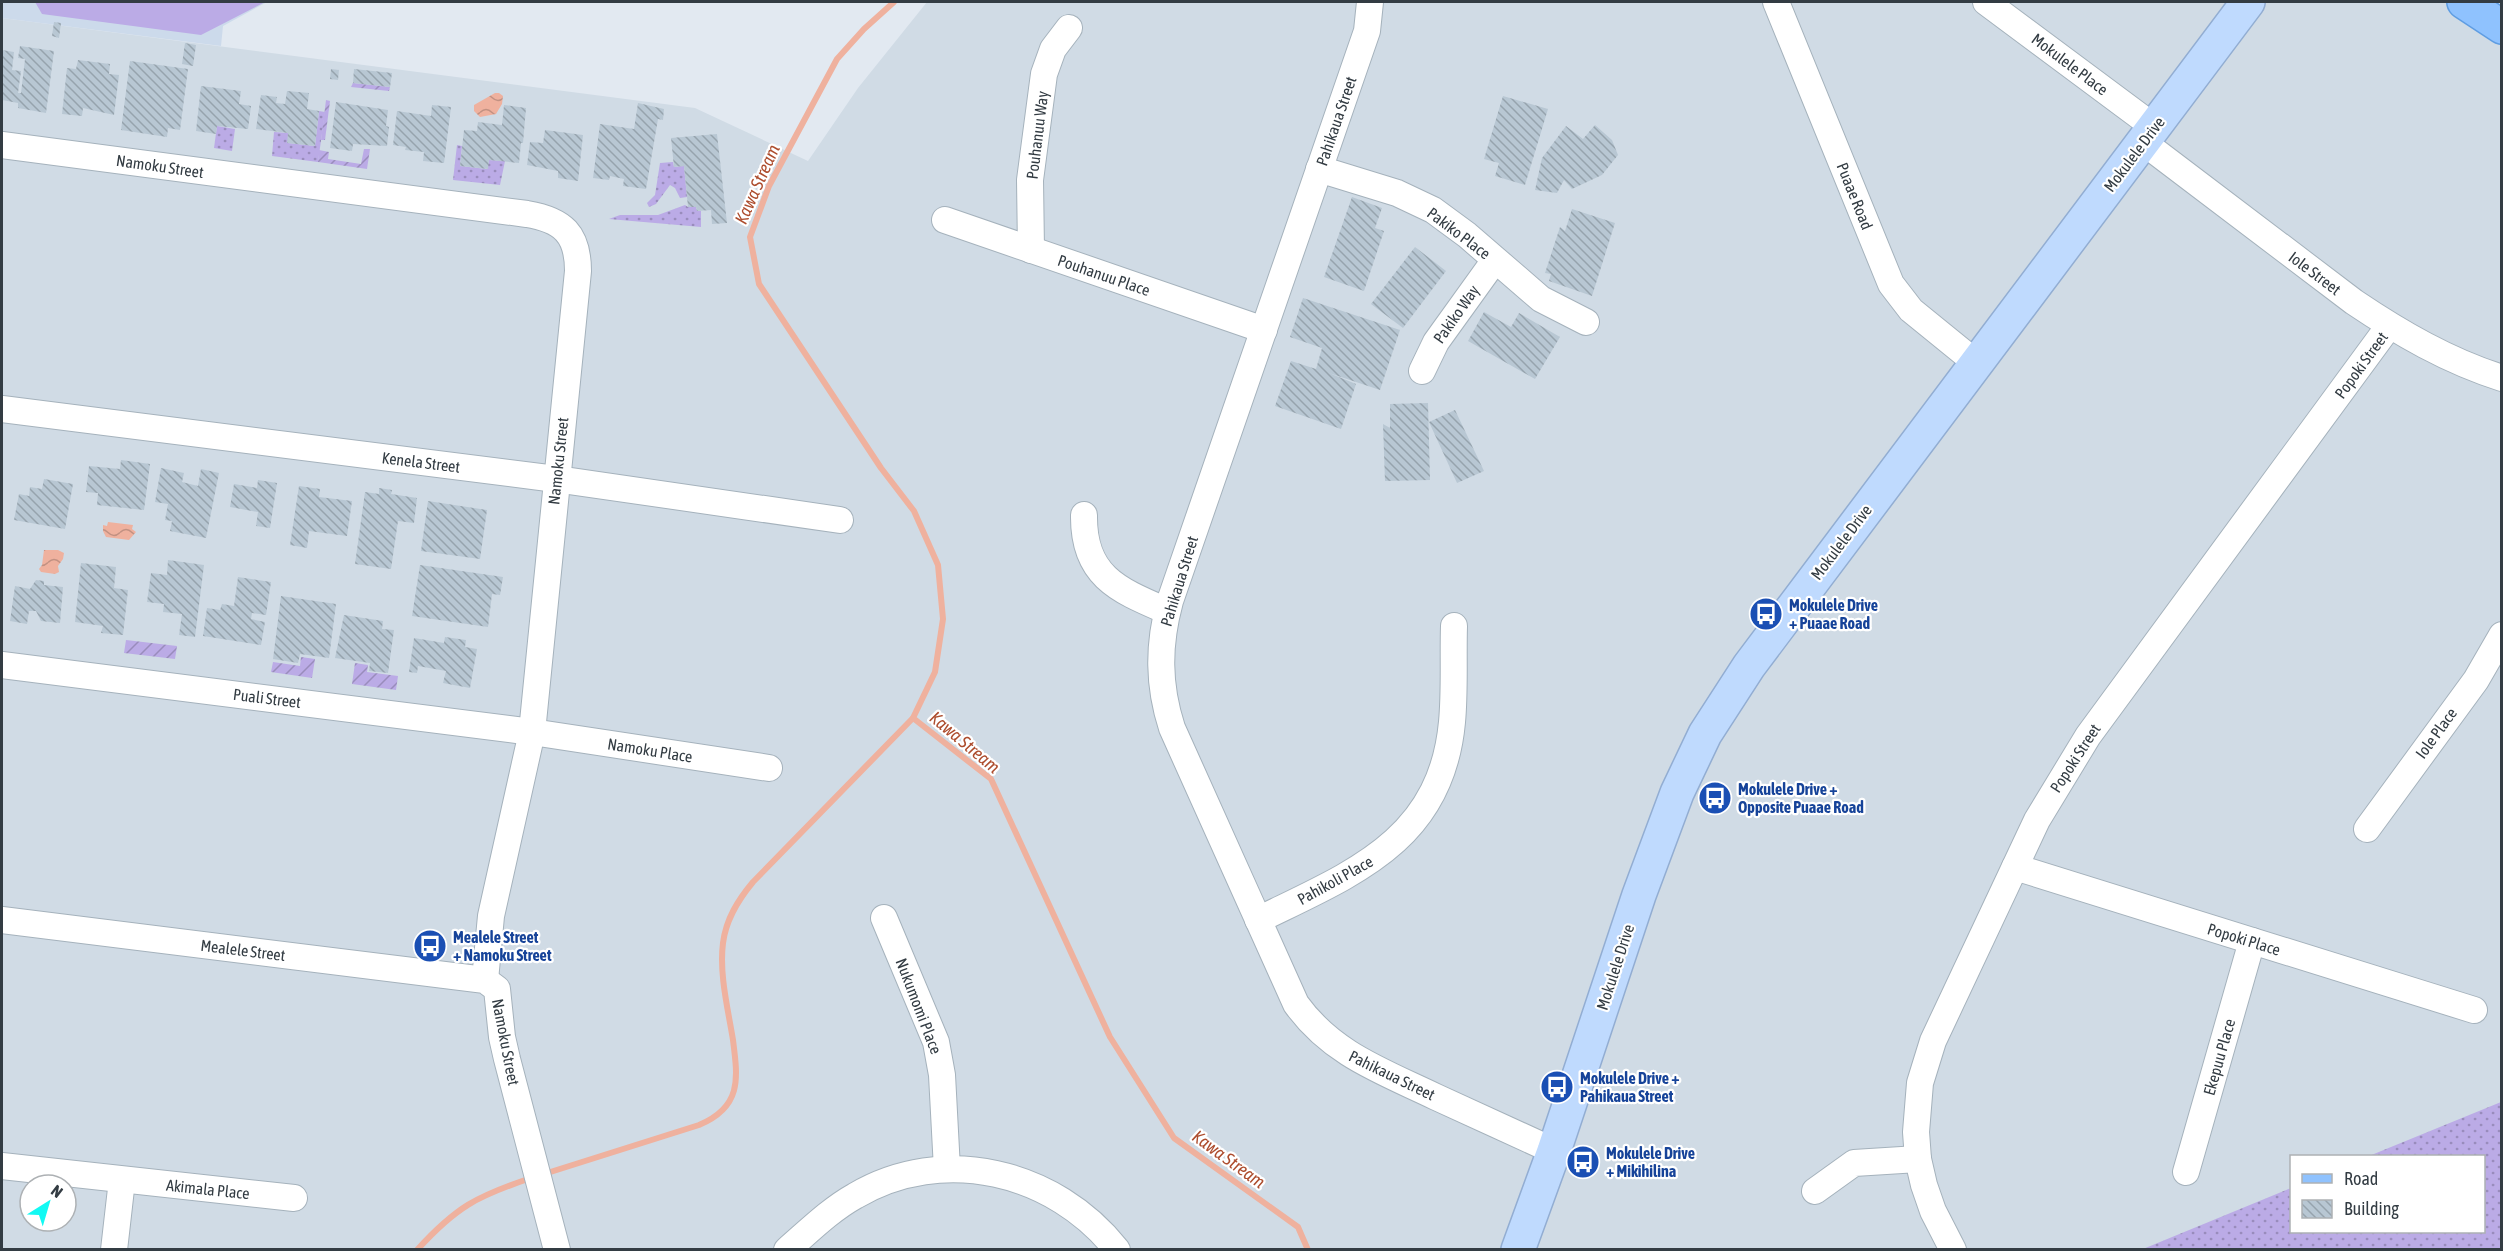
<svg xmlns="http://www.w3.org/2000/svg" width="2503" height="1251" font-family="'Asap Condensed',sans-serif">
  <defs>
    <pattern id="grass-dots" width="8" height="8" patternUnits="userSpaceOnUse" patternTransform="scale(1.5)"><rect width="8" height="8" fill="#bbabe6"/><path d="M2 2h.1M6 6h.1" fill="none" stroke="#998cbc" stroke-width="1.8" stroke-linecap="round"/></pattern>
    <pattern id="garden-furrows" width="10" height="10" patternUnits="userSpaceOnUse" patternTransform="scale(1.5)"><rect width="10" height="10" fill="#bbabe6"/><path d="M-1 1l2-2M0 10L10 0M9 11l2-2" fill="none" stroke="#998cbc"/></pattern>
    <pattern id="water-waves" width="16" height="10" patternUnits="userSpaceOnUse" patternTransform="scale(1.5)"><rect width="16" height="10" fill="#efb19e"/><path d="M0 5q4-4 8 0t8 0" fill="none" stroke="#c29182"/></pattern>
    <pattern id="building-back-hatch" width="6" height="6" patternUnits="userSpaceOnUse" patternTransform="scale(1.5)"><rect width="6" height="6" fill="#b8c7d3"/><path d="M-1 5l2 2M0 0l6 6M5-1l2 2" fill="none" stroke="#96a3ad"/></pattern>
  </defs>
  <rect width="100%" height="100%" fill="#e2e9f1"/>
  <path fill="#d0dbe5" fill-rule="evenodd" d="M927 2H2456L2501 34V1249L2 1250V18L695 108 808 161 858 88ZM2292 1156H2484V1232H2292ZM30 1185H66V1221H30Z"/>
  <polygon fill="#ccdaeb" points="2,2 267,2 223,26 221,46 2,18"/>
  <g fill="url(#grass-dots)">
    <polygon points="319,111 325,112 318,162 272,156 274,132 288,133 288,143 315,146"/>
    <polygon points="217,126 235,129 232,151 214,148"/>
    <polygon points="457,145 462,146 460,166 487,169 489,160 505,161 500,185 453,180"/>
    <polygon points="673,162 674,167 684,166 687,197 680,198 675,188 670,185 656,204 649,207 647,203 655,195 660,163"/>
    <polygon points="685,205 688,207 696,207 697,211 701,211 701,227 609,219 620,215 658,215"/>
    <polygon points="2501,1102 2501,1249 2143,1249 2291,1188 2292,1232 2484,1232 2484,1156 2369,1156"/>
  </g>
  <g fill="url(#garden-furrows)">
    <polygon points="353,83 390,87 389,91 351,87"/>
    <polygon points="326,100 330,101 325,140 321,140"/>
    <polygon points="364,149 370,149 367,169 318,162 319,150 329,152 328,159 361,164"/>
    <polygon points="126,640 177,646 175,659 124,653"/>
    <polygon points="301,657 315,659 312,678 271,672 273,662 300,666"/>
    <polygon points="355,663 368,665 367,672 398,676 396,690 352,684"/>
  </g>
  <polygon fill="#bbabe6" points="35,2 265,2 201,35 42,14"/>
  <g fill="url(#water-waves)">
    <polygon points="495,93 499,93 503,96 502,104 496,114 480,117 474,111 474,105"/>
    <polygon points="108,522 133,525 132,529 136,532 129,540 106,537 103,531 103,525 107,526"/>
    <polygon points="44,550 58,550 64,553 63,559 58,566 59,572 55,574 41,572 39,569 42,565"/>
  </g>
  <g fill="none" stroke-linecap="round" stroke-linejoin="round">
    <g stroke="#efb19e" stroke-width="6">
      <polyline points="894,2 864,29 837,59 769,186 750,237 759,284 881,468 914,511 938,565 943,619 935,672 913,718 991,779 1110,1037 1174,1138 1298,1227 1308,1250"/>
      <path d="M544 1174 699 1125C742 1107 738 1079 733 1040 728 1009 719 974 723 943 726 919 738 900 753 882L913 718"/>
      <path d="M417 1250C456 1207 477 1196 531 1178"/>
    </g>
  </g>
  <g fill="url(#building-back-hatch)">
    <polygon points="54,22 61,23 59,38 52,36"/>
    <polygon points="185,43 196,45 193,66 182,64"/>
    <polygon points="20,46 54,51 46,113 18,108 18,103 2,100 2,50 14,52 12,70 21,71 18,93 21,93 25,59 18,58"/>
    <polygon points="78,60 110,64 109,74 119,75 114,115 83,108 82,116 62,114 67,68 76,69"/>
    <polygon points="130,61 188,69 180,130 168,128 167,137 121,130"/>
    <polygon points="331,69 339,70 338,80 330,79"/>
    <polygon points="354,69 392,73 390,87 353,83"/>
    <polygon points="201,86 241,91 239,104 251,106 248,129 217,126 216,134 196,131"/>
    <polygon points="287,91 309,93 307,109 319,111 315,146 287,143 288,133 256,129 261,95 277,97 276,103 285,104"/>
    <polygon points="1503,96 1548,109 1525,185 1495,176 1499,163 1484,159"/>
    <polygon points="336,102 388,110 386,126 389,127 387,146 353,144 352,151 330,148"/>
    <polygon points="638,103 664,109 663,120 658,119 646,189 623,186 624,179 610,176 609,180 593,178 600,124 634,129"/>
    <polygon points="432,105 451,107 444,163 423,161 424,152 405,150 406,147 393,145 397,111 431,116"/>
    <polygon points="504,105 526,108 523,143 521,143 519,163 489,160 488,169 460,166 464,130 477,131 478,122 502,125"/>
    <polygon points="1595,125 1612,140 1618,155 1602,175 1572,189 1564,180 1557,193 1535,190 1542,158 1566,126 1583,139"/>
    <polygon points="545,130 583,135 578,181 558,178 558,171 527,165 530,142 543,143"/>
    <polygon points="717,134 727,223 712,224 711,210 697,211 696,207 688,207 684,166 674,167 671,138"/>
    <polygon points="1352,197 1382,208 1375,228 1384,231 1364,291 1324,277"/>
    <polygon points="1572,209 1615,223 1592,296 1549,281 1551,274 1545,273 1560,227 1565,231"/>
    <polygon points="1415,247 1446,271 1403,328 1371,304"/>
    <polygon points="1303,298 1400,330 1380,390 1329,373 1356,384 1341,429 1275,406 1291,361 1316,369 1322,348 1290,337"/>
    <polygon points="1484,312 1511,327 1519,313 1560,337 1535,379 1468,341"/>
    <polygon points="1428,403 1430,480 1385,481 1383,424 1390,428 1390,404"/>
    <polygon points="1455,410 1484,471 1457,483 1429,422"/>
    <polygon points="121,460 150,464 144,510 97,505 98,493 86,492 89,466 120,469"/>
    <polygon points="161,468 184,473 182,482 198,486 201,469 219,473 206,538 170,531 172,521 165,520 168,504 155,502"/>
    <polygon points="44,479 73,484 65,529 14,520 19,494 29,496 30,487 42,489"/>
    <polygon points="258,480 277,483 270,528 256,526 258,512 230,507 234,484 257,488"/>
    <polygon points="299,486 320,489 319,497 352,501 347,536 309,531 307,548 290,545"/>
    <polygon points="379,488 392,490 391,494 417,498 414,523 398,521 391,569 355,564 365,492 379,494"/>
    <polygon points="428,501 487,510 480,559 421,551"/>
    <polygon points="168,560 204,565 195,637 179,635 182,614 163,612 164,604 147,602 151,573 167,575"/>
    <polygon points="81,563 116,567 114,588 128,590 123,635 101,633 103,626 75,622"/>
    <polygon points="420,565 503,577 500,595 492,594 488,627 412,616"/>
    <polygon points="238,577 271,582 266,615 252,613 251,619 265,622 261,645 203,636 207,608 220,610 222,604 234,606"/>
    <polygon points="36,580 44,581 44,585 63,587 60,623 41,621 36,611 29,611 27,624 10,621 15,586 30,589"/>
    <polygon points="281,596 336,604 329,658 300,654 298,663 273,659"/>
    <polygon points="344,615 383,621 382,629 394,630 388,673 369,671 370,663 335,658"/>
    <polygon points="445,637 466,640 465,647 477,649 470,688 443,683 446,671 418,666 417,673 409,672 414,638 444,643"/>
  </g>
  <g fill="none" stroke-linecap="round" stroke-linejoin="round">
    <g stroke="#a5b2bc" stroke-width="28">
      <g id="street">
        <path d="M1370 2 1367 31 1170 601C1158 645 1158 685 1172 728L1296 1004C1332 1054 1382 1071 1436 1097 1475 1115 1515 1133 1554 1151"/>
        <polyline points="1776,2 1891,284 1911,310 1975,362"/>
        <polyline points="1986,2 2154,127"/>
        <path d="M2143 142 2354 302C2400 333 2448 361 2502 378"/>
        <path d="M2 145 527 214C563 220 578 234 578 271L532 732 491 916 485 980"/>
        <polyline points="1319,169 1397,193 1433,210 1467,235 1541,299 1586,322"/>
        <polyline points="945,220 1264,330"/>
        <polyline points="1031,250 1030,180 1044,74 1053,49 1069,28"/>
        <polyline points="1422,371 1436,342 1495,260"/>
        <polyline points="2,409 556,479 840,520"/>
        <path d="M1084 515C1083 576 1118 590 1167 611"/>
        <polyline points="2,665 532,732 769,768"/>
        <polyline points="2367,829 2476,680 2502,635"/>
        <polyline points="2015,867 2474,1010"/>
        <polyline points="884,918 936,1042 942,1075 947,1169"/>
        <polyline points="2,920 485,980 497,989 502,1037 507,1059 557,1250"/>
        <path d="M1258 920C1351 874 1441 842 1452 722 1455 690 1453 658 1454 626"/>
        <polyline points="2,1166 294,1198"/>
        <polyline points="2186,1172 2252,941"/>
        <polyline points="1815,1191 1854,1163 1918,1159"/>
        <polyline points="114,1250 122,1180"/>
        <path d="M787 1250C809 1231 830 1210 855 1196 943 1144 1055 1171 1117 1250"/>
        <polyline points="1953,1250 1933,1211 1924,1185 1918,1159 1916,1132 1920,1083 1933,1041 2037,820 2088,736 2389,326"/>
      </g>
    </g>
    <g stroke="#92add2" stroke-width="36">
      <polyline id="secondary" points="1518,1250 1554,1151 1639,895 1677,793 1705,734 1749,666 2248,2"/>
    </g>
    <g stroke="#5f9de2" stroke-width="36">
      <polyline id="primary" points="2464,2 2502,27"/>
    </g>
    <use href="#street" stroke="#fff" stroke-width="26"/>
    <use href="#secondary" stroke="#bfdafe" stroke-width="33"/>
    <use href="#primary" stroke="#8fc2fe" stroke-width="33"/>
  </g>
  <defs>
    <g id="bus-disc" transform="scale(1.725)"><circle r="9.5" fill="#1a4fb4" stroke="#fff"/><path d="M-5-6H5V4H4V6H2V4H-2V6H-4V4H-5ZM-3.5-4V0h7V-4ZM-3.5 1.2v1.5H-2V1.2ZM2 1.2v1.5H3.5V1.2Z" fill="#fff"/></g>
  </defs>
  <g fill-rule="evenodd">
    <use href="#bus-disc" x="1766" y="614"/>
    <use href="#bus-disc" x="1715" y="798"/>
    <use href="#bus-disc" x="430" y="946"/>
    <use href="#bus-disc" x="1557" y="1087"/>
    <use href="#bus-disc" x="1583" y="1162"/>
  </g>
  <g text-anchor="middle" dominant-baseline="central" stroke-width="4.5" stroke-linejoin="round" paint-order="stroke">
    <g font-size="16" fill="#333c43" stroke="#fff">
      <text transform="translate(2070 64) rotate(37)">Mokulele Place</text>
      <text transform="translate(1336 121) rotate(-71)">Pahikaua Street</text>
      <text transform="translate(1037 135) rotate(-83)">Pouhanuu Way</text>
      <text transform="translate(2134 154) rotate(-53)">Mokulele Drive</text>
      <text transform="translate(160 166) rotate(8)">Namoku Street</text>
      <text transform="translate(1855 196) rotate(68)">Puaae Road</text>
      <text transform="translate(1459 233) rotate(37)">Pakiko Place</text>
      <text transform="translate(2315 273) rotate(37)">Iole Street</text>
      <text transform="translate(1104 275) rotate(19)">Pouhanuu Place</text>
      <text transform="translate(1456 314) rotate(-55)">Pakiko Way</text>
      <text transform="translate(2361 365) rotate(-54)">Popoki Street</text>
      <text transform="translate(558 461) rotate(-84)">Namoku Street</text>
      <text transform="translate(421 462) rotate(7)">Kenela Street</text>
      <text transform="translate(1841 542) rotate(-53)">Mokulele Drive</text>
      <text transform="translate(1179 581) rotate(-73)">Pahikaua Street</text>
      <text transform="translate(267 698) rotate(7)">Puali Street</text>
      <text transform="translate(2436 733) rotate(-54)">Iole Place</text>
      <text transform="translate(650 750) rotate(9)">Namoku Place</text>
      <text transform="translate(2075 758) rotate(-57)">Popoki Street</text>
      <text transform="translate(1335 880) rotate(-29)">Pahikoli Place</text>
      <text transform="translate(2244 939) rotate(17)">Popoki Place</text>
      <text transform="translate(243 950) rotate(7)">Mealele Street</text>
      <text transform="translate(1615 967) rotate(-72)">Mokulele Drive</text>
      <text transform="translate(919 1006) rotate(69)">Nukumomi Place</text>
      <text transform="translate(506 1042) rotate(79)">Namoku Street</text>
      <text transform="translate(2219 1057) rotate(-74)">Ekepuu Place</text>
      <text transform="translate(1392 1075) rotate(26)">Pahikaua Street</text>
      <text transform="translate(208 1189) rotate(6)">Akimala Place</text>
    </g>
    <g font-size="16" font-weight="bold" fill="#164399" stroke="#fff" text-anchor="start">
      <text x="1789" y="605">Mokulele Drive<tspan x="1789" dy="18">+ Puaae Road</tspan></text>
      <text x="1738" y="789">Mokulele Drive +<tspan x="1738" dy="18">Opposite Puaae Road</tspan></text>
      <text x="453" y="937">Mealele Street<tspan x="453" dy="18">+ Namoku Street</tspan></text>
      <text x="1580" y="1078">Mokulele Drive +<tspan x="1580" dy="18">Pahikaua Street</tspan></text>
      <text x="1606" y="1153">Mokulele Drive<tspan x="1606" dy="18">+ Mikihilina</tspan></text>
    </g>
    <g font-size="18" font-style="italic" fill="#ad4d2e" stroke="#fff">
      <text transform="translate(757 184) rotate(-66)">Kawa Stream</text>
      <text transform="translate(965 742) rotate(40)">Kawa Stream</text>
      <text transform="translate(1229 1159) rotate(36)">Kawa Stream</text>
    </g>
  </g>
  <rect width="2503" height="1251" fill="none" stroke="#333c43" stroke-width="6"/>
  <rect x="2290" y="1155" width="195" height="78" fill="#ffffff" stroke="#adb1b4" stroke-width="1.5"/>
  <rect x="2302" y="1174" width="30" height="9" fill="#8fc2fe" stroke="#adb1b4" stroke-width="1.5"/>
  <text x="2344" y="1185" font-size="18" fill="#333c43">Road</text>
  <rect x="2302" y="1200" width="30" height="18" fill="url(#building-back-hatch)" stroke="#adb1b4" stroke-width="1.5"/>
  <text x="2344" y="1215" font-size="18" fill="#333c43">Building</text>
  <g transform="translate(48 1203) rotate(37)"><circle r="28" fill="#ffffff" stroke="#adb1b4" stroke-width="1.5"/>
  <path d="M0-4.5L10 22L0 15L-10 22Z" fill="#12f9f3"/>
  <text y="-9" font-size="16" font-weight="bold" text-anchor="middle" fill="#333c43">N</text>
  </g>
</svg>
